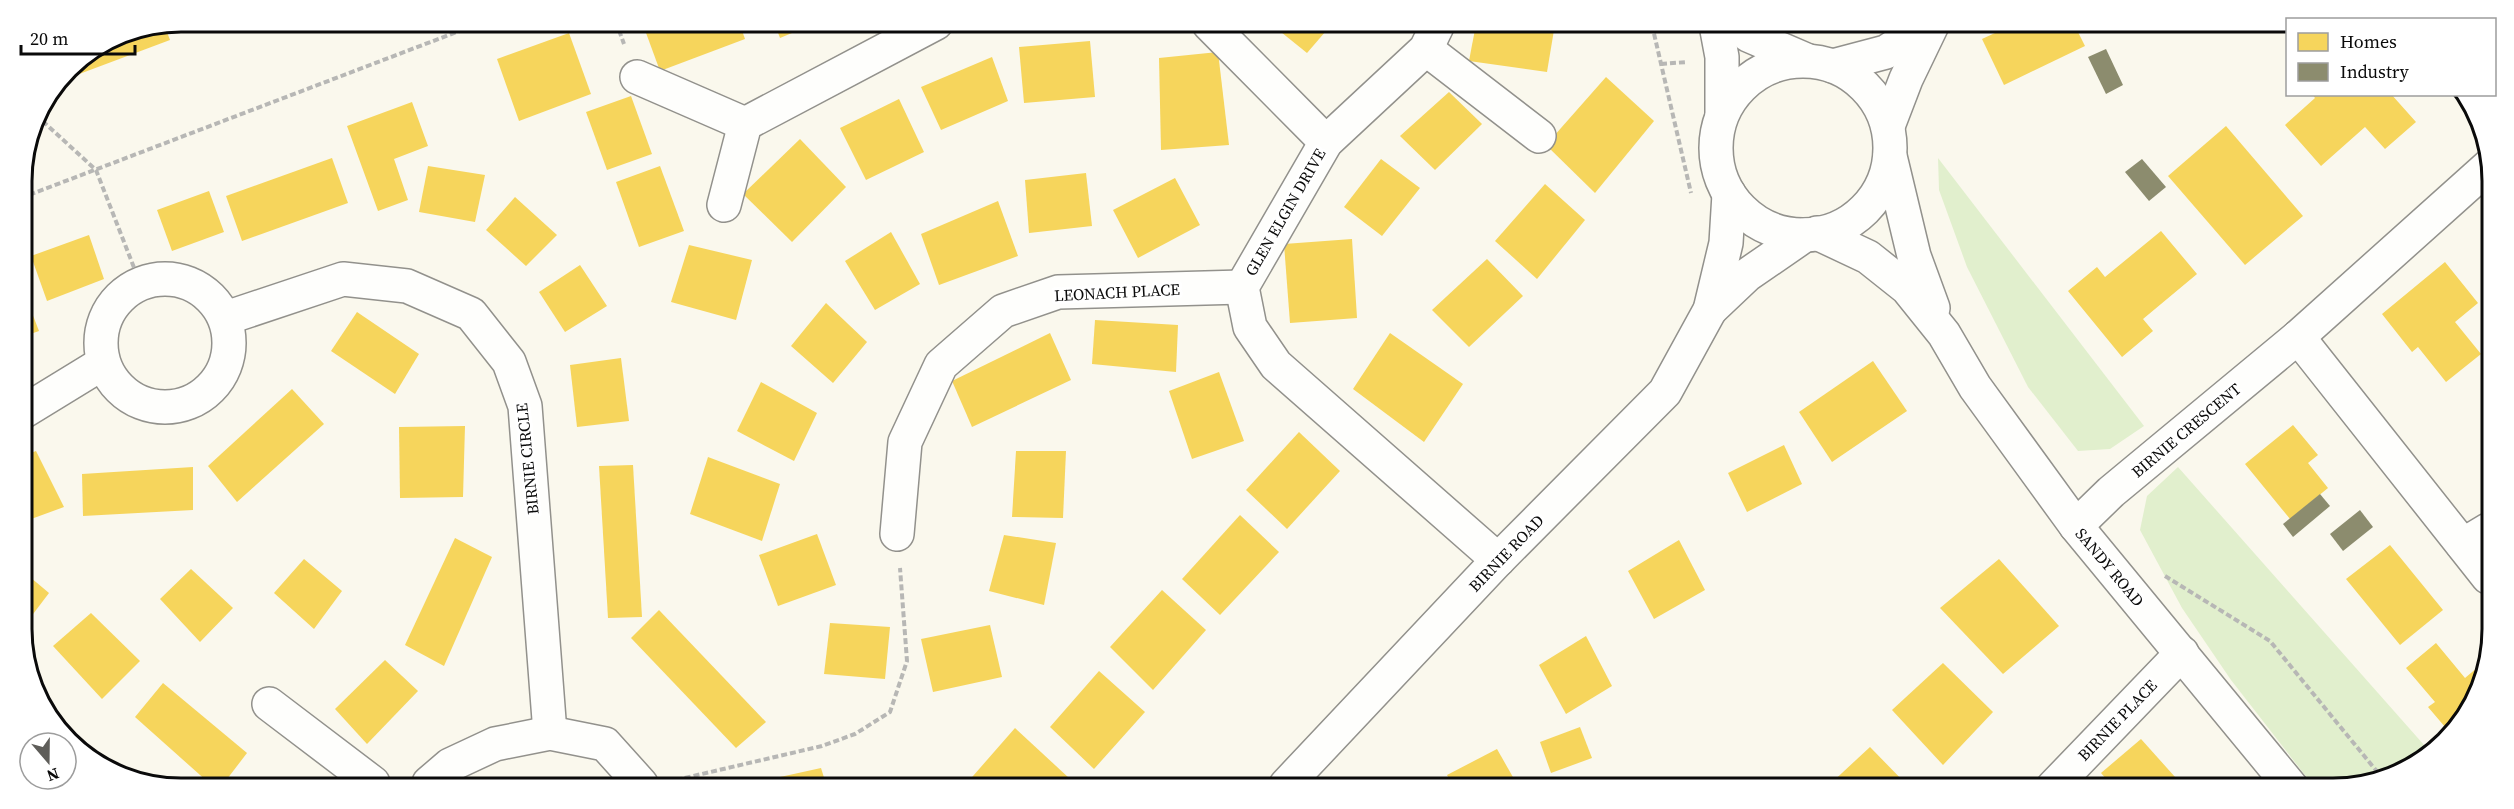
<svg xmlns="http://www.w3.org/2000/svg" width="2514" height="809" font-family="'Source Serif 4',serif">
  <rect width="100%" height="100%" fill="#faf8ed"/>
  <g fill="#e1efcd">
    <polygon points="1938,158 2144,426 2110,449 2078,451 2028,387 1967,267 1939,190"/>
    <polygon points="2178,467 2432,754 2431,755 2343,788 2315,788 2231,680 2182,608 2140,530 2147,496"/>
  </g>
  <g fill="#f6d55c">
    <polygon points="180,21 215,21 185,33"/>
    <polygon points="642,22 739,22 745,39 660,71"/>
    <polygon points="774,22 816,23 780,38"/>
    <polygon points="164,24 170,40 58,82 68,68 120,33"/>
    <polygon points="1271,24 1332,24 1307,53"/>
    <polygon points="1476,24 1555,24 1547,72 1469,61"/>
    <polygon points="2010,26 2075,26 2085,46 2004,85 1982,39"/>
    <polygon points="569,33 591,94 519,121 497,59"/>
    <polygon points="1090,41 1095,97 1024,103 1019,47"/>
    <polygon points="1218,52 1229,145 1161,150 1159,58"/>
    <polygon points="992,57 1008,101 941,130 921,87"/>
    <polygon points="1606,77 1654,121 1595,193 1546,145"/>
    <polygon points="1449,92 1482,124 1435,170 1400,136"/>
    <polygon points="2312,94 2391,94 2416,122 2385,149 2365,127 2321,166 2285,125 2315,98"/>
    <polygon points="631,96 652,154 607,170 586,112"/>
    <polygon points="899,99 924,152 866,180 840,128"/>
    <polygon points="412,102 428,146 394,159 408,200 378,211 347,126"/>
    <polygon points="2226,126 2303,216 2245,265 2168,176"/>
    <polygon points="800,139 846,187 792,242 743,194"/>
    <polygon points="332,158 348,203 242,241 226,196"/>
    <polygon points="1381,159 1420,188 1382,236 1344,207"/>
    <polygon points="428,166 485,175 475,222 419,212"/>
    <polygon points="660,166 684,231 639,247 616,182"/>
    <polygon points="1086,173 1092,226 1029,233 1025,180"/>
    <polygon points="1175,178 1200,225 1138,258 1113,210"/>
    <polygon points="1545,184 1585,220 1537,279 1495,241"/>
    <polygon points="209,191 224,232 172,251 157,210"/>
    <polygon points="515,197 557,235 526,266 486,230"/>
    <polygon points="998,201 1018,256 939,285 921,234"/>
    <polygon points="2161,231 2197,274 2143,319 2153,331 2122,357 2068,291 2097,267 2105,277"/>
    <polygon points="891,232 920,284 875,310 845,261"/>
    <polygon points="89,235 104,279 47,301 31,256"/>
    <polygon points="1352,239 1357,318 1290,323 1284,244"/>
    <polygon points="689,245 752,260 736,320 671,302"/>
    <polygon points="1487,259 1523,296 1469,347 1432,310"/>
    <polygon points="2445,262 2478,303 2455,322 2481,354 2446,382 2418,347 2412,352 2382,314"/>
    <polygon points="580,265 607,306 565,332 539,292"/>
    <polygon points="22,287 39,331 22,337"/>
    <polygon points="826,303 867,342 833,383 791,346"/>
    <polygon points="357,312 419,354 395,394 331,351"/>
    <polygon points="1095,320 1178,325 1176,372 1092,364"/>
    <polygon points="1050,333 1071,380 972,427 952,381"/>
    <polygon points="1390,333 1463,384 1424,442 1353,389"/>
    <polygon points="621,358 629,421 577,427 570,365"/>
    <polygon points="1873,361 1907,411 1832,462 1799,412"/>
    <polygon points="1219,372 1244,441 1192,459 1169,391"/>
    <polygon points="761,382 817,413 794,461 737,431"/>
    <polygon points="292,389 324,424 237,502 208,466"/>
    <polygon points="2293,425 2318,455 2308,463 2328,488 2290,519 2245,464"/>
    <polygon points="465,426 463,497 400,498 399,427"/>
    <polygon points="1299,432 1340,471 1287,529 1246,490"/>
    <polygon points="1784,445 1802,484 1747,512 1728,473"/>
    <polygon points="36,451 64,507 23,522 23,456"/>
    <polygon points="1016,451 1066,451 1063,518 1012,517"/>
    <polygon points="708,457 780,484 762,541 690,514"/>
    <polygon points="633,465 642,617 608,618 599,466"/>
    <polygon points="193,467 193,510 83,516 82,474"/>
    <polygon points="1240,515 1279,552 1220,615 1182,579"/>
    <polygon points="817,534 836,585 778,606 759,555"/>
    <polygon points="1004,535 1056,543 1044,605 989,591"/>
    <polygon points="455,538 492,557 444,666 405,645"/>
    <polygon points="1679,540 1705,590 1654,619 1628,571"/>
    <polygon points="2390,545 2443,610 2400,645 2346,579"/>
    <polygon points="304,559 342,591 314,629 274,593"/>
    <polygon points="1999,559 2059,626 2003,674 1940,608"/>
    <polygon points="191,569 233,608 200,642 160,599"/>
    <polygon points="24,572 49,593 24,626"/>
    <polygon points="1162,590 1206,630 1153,690 1110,647"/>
    <polygon points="659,610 766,722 736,748 631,638"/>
    <polygon points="91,613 140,661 102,699 53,646"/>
    <polygon points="830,623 890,627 885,679 824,674"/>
    <polygon points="990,625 1002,677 933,692 921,639"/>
    <polygon points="1586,636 1612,686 1566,714 1539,665"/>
    <polygon points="2436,643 2465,678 2478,667 2485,676 2466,717 2451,734 2428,707 2435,702 2406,668"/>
    <polygon points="385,660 418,691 367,744 335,709"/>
    <polygon points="1943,663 1993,712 1943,765 1892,710"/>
    <polygon points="1099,671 1145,712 1094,769 1050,727"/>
    <polygon points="163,683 247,753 224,783 209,783 135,717"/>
    <polygon points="1580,727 1592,758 1551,773 1540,742"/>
    <polygon points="1015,728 1069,778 1063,785 966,784"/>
    <polygon points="2141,739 2184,787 2113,787 2101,773"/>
    <polygon points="1870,747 1909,787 1828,786"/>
    <polygon points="1497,749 1518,786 1453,786 1447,775"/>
    <polygon points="821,768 826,784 772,784 771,779"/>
  </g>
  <g fill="#8c8c6e">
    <polygon points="2106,49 2123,85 2106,94 2088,57"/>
    <polygon points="2142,159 2166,187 2149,201 2125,172"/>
    <polygon points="2320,494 2330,506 2293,537 2283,524"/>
    <polygon points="2360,510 2373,527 2343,551 2330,534"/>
  </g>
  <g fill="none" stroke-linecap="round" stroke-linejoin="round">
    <g stroke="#92918c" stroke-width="36">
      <g id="minor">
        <polyline points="1209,24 1326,142"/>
        <polyline points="1438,24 1426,49 1326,142 1242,287 1250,327 1276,365 1498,560"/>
        <polyline points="1716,25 1722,57 1722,114"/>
        <polyline points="1739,25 1748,35 1806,60"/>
        <polyline points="1426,49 1539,136"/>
        <circle cx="1803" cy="148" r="87"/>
        <polyline points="1833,66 1886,52 1927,25"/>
        <polyline points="637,77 745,124"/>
        <polyline points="1888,126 1906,79 1932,25"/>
        <polyline points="1890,156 1914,256 1933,308"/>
        <polyline points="724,205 745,124 936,23"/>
        <polyline points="1817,233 1868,257 1907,288 1944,334 1975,387 2076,526 2292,788"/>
        <circle cx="165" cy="343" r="64"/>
        <polyline points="1710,310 1747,275 1805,235"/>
        <polyline points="226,318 343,279 407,286 471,314 509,362 525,406 550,733"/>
        <polyline points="2298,337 2488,577"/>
        <polyline points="23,412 103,363"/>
        <polyline points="2076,526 2111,492 2298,337 2490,165"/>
        <polyline points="897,534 905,442 941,365 1003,311 1058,292 1242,287"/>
        <polyline points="2463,545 2488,530"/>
        <polyline points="269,704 373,783"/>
        <polyline points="429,783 450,765 495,744 550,733 605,744 641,784"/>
        <polyline points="1286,785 1498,560 1665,392 1710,310 1726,243 1729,194"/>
        <polyline points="2053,787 2182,653"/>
      </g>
    </g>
    <g stroke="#b7b7b5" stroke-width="4" stroke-dasharray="6 3" stroke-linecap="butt">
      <polyline points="616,22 624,44"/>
      <polyline points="1652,25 1691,193"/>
      <polyline points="1661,64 1687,62"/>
      <polyline points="36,115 96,170 140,283"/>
      <polyline points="21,198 483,22"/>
      <polyline points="2165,576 2270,641 2379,774"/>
      <polyline points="676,780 822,746 855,734 890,712 907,661 900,568"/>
    </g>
    <use href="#minor" stroke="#fefefc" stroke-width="33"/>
  </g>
  <g text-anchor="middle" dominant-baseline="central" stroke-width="6" stroke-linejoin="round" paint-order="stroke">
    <g font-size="16" fill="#0a0a0a" stroke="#fff">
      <text transform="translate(1285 212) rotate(-60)">GLEN ELGIN DRIVE</text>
      <text transform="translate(1117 292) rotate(-3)">LEONACH PLACE</text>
      <text transform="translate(2186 430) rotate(-40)">BIRNIE CRESCENT</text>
      <text transform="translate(527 459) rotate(-96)">BIRNIE CIRCLE</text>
      <text transform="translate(1506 553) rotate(-46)">BIRNIE ROAD</text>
      <text transform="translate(2110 567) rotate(50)">SANDY ROAD</text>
      <text transform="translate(2117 720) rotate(-46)">BIRNIE PLACE</text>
    </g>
  </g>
  <path d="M0 0H2514V809H0ZM181 32H2333A149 149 0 0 1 2482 181V629A149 149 0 0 1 2333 778H181A149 149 0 0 1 32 629V181A149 149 0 0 1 181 32Z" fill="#fff" fill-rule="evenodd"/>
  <path fill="none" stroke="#0a0a0a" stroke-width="3" d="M181 32H2333A149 149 0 0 1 2482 181V629A149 149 0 0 1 2333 778H181A149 149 0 0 1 32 629V181A149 149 0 0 1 181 32Z"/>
  <rect x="2286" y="18" width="210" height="78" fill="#ffffff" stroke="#9d9d9d" stroke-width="1.5"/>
  <rect x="2298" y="33" width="30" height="18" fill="#f6d55c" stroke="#9d9d9d" stroke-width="1.5"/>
  <text x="2340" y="48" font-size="18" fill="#0a0a0a">Homes</text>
  <rect x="2298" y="63" width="30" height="18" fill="#8c8c6e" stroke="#9d9d9d" stroke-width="1.5"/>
  <text x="2340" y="78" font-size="18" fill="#0a0a0a">Industry</text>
  <g transform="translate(48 761) rotate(160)"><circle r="28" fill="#ffffff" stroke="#9d9d9d" stroke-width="1.5"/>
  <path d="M0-4.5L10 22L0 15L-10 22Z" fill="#5e5d59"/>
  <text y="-9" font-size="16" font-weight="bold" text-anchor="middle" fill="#0a0a0a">N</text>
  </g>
  <path d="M21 45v9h114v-9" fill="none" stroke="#0a0a0a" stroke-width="3"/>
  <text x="30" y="45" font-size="18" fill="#0a0a0a" stroke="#ffffff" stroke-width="4.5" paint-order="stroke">20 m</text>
</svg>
